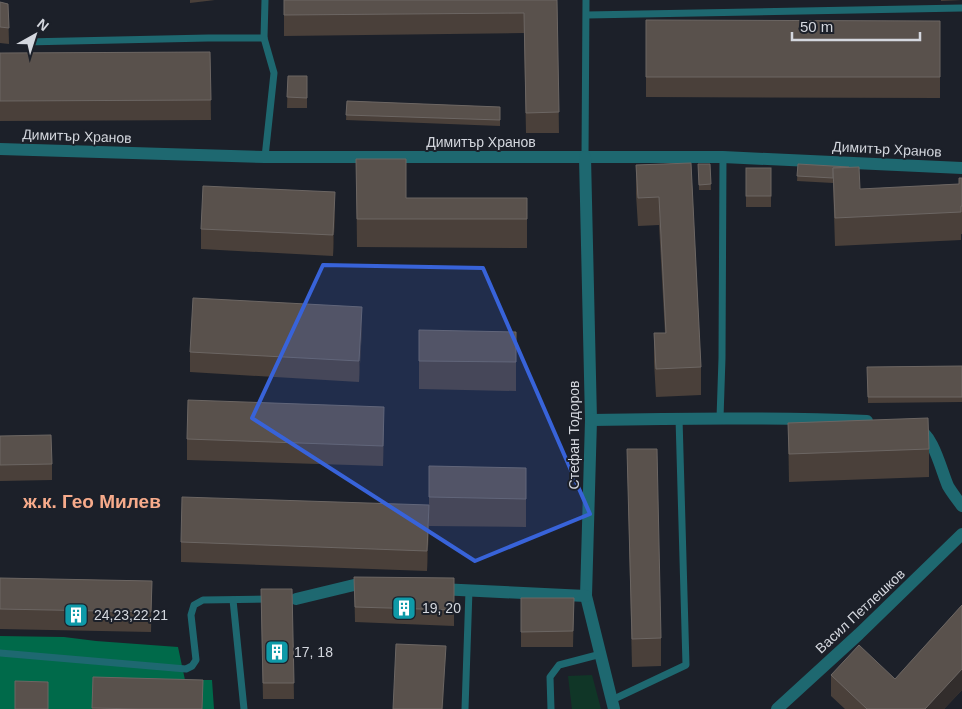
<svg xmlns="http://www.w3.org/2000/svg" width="962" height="709" font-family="Helvetica,sans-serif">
  <rect width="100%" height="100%" fill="#1c2029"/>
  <polygon fill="#103627" points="592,675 601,709 572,709 568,676"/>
  <polygon fill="#006a4a" points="0,636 64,637 96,641 178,647 185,680 212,680 214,709 0,709"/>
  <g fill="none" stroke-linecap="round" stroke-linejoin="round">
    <g stroke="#1e6870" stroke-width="7">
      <polyline points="587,15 962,8"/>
      <polyline points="264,38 274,73 265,157"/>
      <polyline points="25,42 208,38 264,38 265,0"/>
      <polyline points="585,157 586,0"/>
      <polyline points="720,418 722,358 723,157"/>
      <polyline points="233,600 244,709"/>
      <polyline points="0,653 186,669 192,666 196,660 191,615 194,605 203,600 271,599"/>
      <polyline points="612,700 686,665 679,418"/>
      <polyline points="465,709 469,590"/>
      <polyline points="551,709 550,677 559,665 601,654"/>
    </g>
    <g stroke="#1e6870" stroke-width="12">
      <polyline points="0,149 265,157 723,157 962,168"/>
      <polyline points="585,157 591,420 586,596 614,709"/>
      <path d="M591 420C683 418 775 417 867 421"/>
      <path d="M916 428C933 433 941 470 948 486 952 493 957 499 962 506"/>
      <polyline points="439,589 586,596"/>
      <polyline points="296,599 354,585 369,586"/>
      <polyline points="777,709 859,634 962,534"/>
    </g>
  </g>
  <g fill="#4a403a">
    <polygon points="190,0 215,0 190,3"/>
    <polygon points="284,0 557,0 559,133 526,133 524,33 284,36"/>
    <polygon points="941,0 962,0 941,1"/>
    <polygon points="0,2 8,4 9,44 0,43"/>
    <polygon points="646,20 940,21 940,98 646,97"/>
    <polygon points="210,52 211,120 0,121 0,53"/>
    <polygon points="288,76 307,76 307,108 287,108"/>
    <polygon points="347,101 500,107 500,126 346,120"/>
    <polygon points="356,159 406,198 527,198 527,248 357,247"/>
    <polygon points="691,163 701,367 701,395 656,397 654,362 654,333 665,333 659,225 638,226 636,194 636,165"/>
    <polygon points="698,164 710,164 711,190 699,190"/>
    <polygon points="798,164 860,189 959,184 962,178 962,234 961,234 961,240 835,246 833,183 797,181"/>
    <rect x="746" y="168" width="25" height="39"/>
    <polygon points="335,213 333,256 201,249 201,229"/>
    <polygon points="362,328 359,382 190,372 190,352"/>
    <polygon points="419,330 516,332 516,391 419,389"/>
    <polygon points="962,366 962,402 868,403 867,367"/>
    <polygon points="788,423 929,449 929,477 789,482"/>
    <polygon points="384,427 383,466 187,460 187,439"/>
    <polygon points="0,436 52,464 52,480 0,481"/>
    <polygon points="627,449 661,638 661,666 632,667"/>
    <polygon points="429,466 526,468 526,527 429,526 427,571 181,562 181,542 429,505"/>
    <polygon points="354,577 454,578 454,626 355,622"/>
    <polygon points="0,578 152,581 151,632 0,629"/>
    <polygon points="292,589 294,699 263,699 261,605"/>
    <polygon points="521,598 574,598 573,647 521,647"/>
    <polygon points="962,605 962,690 944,709 845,709 831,696 831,675 895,679"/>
    <polygon points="93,677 203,680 202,709 92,709"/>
  </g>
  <g fill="#322d2c">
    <polygon points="335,192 335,213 333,256 333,235"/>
    <polygon points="362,307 362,328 359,382 359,361"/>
    <polygon points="384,407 384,427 383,466 383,446"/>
    <polygon points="429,505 429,526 427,571 427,551"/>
    <polygon points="446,646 443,709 442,709"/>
    <polygon points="962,669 962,690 944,709 925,709"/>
  </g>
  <g fill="#59514c" stroke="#6c6663">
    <polygon points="284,0 557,0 559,112 526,113 524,13 284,15"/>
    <polygon points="0,2 8,4 9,28 0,27"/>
    <polygon points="646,20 940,21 940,77 646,77"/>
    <polygon points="210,52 211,100 0,101 0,53"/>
    <polygon points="288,76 307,76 307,98 287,97"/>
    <polygon points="347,101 500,107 500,120 346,115"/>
    <polygon points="356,159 406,159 406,198 527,198 527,219 357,219"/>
    <polygon points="691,163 701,367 656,369 654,333 666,333 659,197 638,198 636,165"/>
    <polygon points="698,164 710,164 711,184 699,185"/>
    <polygon points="798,164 849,167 849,168 833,168 833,178 797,176"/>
    <polygon points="859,167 860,189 959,184 959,178 962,178 962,206 961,206 961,212 835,218 833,168"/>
    <rect x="746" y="168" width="25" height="28"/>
    <polygon points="203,186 335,192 333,235 201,229"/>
    <polygon points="193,298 362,307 359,361 190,352"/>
    <polygon points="419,330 516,332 516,362 419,361"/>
    <polygon points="962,366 962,397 868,397 867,367"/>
    <polygon points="188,400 384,407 383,446 187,439"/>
    <polygon points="928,418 929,449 789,454 788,423"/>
    <polygon points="51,435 52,464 0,465 0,436"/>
    <polygon points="627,449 657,449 661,638 632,639"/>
    <polygon points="429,466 526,468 526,499 429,497"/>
    <polygon points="182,497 429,505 427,551 181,542"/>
    <polygon points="354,577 454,578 454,610 355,607"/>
    <polygon points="0,578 152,581 151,612 0,609"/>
    <polygon points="261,589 292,589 294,683 263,683"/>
    <polygon points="521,598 574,598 573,631 521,632"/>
    <polygon points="962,605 962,669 925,709 867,709 831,675 859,645 895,679"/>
    <polygon points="396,644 446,646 442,709 393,709"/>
    <polygon points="93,677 203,680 202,709 141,709 92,708"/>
    <polygon points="15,681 48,682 48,709 15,709"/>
  </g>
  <path fill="#3863d9" fill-opacity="0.2" stroke="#3863d9" stroke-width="4" stroke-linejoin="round" d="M323 265 483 268 590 514 475 561 252 418Z"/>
  <defs>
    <g id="building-square" transform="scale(1.25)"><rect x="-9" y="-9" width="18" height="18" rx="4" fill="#0f9aa8" stroke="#1c2029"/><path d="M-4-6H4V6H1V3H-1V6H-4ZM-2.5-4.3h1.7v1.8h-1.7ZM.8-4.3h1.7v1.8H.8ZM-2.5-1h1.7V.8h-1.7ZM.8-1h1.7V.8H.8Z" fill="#fff"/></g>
  </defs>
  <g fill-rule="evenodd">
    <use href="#building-square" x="404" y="608"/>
    <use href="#building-square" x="76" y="615"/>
    <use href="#building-square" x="277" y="652"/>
  </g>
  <g text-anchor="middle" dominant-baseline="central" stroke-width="4" stroke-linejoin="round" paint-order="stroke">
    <g font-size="14" fill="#d4d7de" stroke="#1c2029">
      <text transform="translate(77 136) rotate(2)">Димитър Хранов</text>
      <text x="481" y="142">Димитър Хранов</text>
      <text transform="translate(887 149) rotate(3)">Димитър Хранов</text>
      <text transform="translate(574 435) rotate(-90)">Стефан Тодоров</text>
      <text transform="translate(860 611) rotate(-43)">Васил Петлешков</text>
    </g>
    <g font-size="14" fill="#d4d7de" stroke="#1c2029" text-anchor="start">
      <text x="422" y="608">19, 20</text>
      <text x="94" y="615">24,23,22,21</text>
      <text x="294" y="652">17, 18</text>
    </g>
    <g font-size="19" font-weight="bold" fill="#f7ab8b" stroke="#1c2029">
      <text x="92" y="501">ж.к. Гео Милев</text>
    </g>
  </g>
  <g transform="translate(35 35) rotate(39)" stroke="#1c2029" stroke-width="4" paint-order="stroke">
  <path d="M0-4L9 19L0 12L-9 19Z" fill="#d4d7de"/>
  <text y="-8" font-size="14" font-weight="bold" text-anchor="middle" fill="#d4d7de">N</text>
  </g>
  <path d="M792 32v8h128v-8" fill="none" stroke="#d4d7de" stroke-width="2.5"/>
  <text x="800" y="32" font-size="15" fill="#d4d7de" stroke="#1c2029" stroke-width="4" paint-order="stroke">50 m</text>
</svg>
